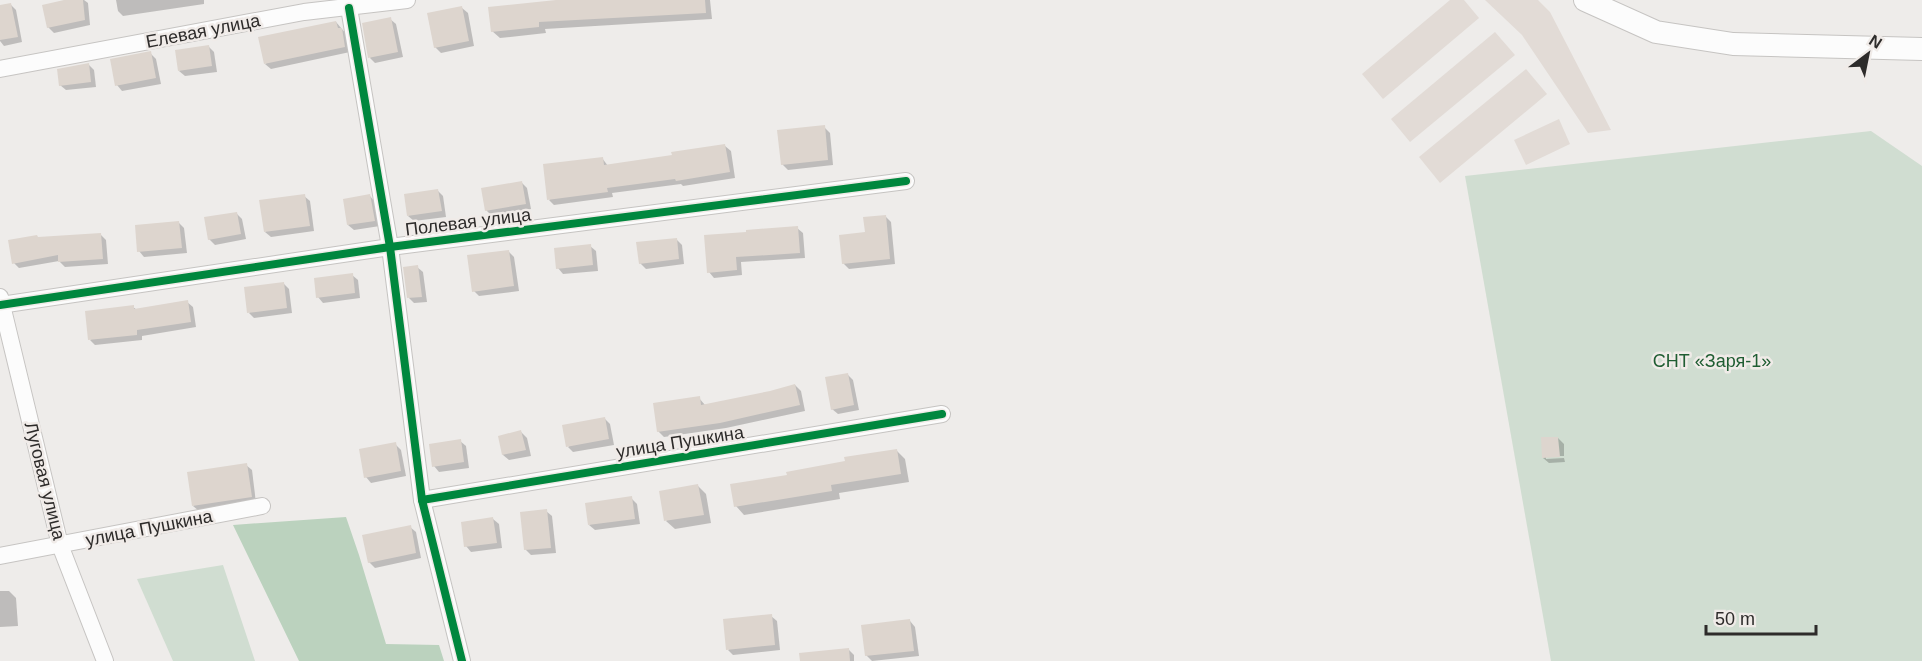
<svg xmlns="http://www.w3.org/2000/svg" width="1922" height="661" font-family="Arial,sans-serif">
  <rect width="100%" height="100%" fill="#eeecea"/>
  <g fill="#e2dbd6">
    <polygon points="1450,0 1464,0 1479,18 1383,99 1362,74"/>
    <polygon points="1485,0 1538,0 1550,12 1611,130 1588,133 1522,35"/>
    <polygon points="1495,32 1515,55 1410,142 1391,119"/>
    <polygon points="1526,69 1547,94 1440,183 1419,157"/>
    <polygon points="1559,119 1570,144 1526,165 1514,140"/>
  </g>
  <g fill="#d0ddd1">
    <polygon points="1871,131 1922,166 1922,661 1551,661 1465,176"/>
    <polygon points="223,565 255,661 173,661 137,579"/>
  </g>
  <polygon fill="#bbd2be" points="346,517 359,555 386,644 439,645 444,661 299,661 233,525"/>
  <g fill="#0003">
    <polygon points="72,0 84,0 88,3 90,25 54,33 48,27"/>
    <polygon points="116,0 204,0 204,4 123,16 118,11"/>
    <polygon points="586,0 710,0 712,19 545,29 546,33 500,38 492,31"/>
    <polygon points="10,4 16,10 22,42 4,46 0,41 0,7"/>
    <polygon points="462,8 468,13 474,46 441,53 435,47"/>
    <polygon points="390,19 396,24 403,57 375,63 370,58"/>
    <polygon points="336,22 347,35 350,52 271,69 265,64"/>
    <polygon points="209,47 214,52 217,72 185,76 179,71"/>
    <polygon points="150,53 156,59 161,84 122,91 117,85"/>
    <polygon points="89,65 94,70 96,87 66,90 60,85"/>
    <polygon points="824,127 830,133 833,165 788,170 782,164"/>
    <polygon points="725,146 731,151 735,178 683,186 681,184 612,193 613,197 554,205 549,200 602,158 608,166 674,157"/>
    <polygon points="521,182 527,188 531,209 492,216 486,210"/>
    <polygon points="438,191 443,196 446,217 414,221 408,216"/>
    <polygon points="304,196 310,201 314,231 271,237 265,232"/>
    <polygon points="370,196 375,202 380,226 354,230 348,225"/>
    <polygon points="236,213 242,219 246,239 215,245 209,239"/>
    <polygon points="885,216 891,222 895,264 849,269 843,263"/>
    <polygon points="178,222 184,228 187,253 144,257 139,251"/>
    <polygon points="797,228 803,233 805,258 741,262 742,275 714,278 709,272 706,237"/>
    <polygon points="100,234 106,240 108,264 65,267 59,261 19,268 14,263"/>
    <polygon points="676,239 682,245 684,264 646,269 640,263"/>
    <polygon points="590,246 596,251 598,271 563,274 558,268"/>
    <polygon points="508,251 514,257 519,291 479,296 474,291"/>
    <polygon points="417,267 423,272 427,302 414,303 409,298"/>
    <polygon points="352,275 358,280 360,298 323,303 318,297"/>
    <polygon points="283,283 289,289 292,313 254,318 249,313"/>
    <polygon points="187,302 193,307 196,327 142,336 142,340 95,345 90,340 133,307 137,310"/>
    <polygon points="848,375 853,380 859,410 838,414 832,409"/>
    <polygon points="795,385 801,391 805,411 726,428 664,437 658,431 699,398 705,405 770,393"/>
    <polygon points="605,419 610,424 614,445 573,452 568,447"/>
    <polygon points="521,432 527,438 531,456 509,460 503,455 499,437"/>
    <polygon points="1558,438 1564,444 1564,456 1546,456 1546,459 1564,458 1565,462 1549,463 1543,458"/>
    <polygon points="460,441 466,446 469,468 439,472 434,466"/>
    <polygon points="395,444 401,450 406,476 371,483 366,477"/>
    <polygon points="896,450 905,459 909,482 839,493 840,499 744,515 736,506 788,476"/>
    <polygon points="246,465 252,470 256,503 199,511 193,506"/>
    <polygon points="698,486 706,494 711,523 675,529 666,521"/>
    <polygon points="631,498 637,504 640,524 595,530 589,525"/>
    <polygon points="546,511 552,516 556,553 531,555 525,549"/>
    <polygon points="493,519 499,524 502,548 471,552 466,546"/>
    <polygon points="410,527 416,532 421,558 375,568 369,562"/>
    <polygon points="0,591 9,591 16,598 18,626 0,627"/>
    <polygon points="771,616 777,621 780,650 733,655 728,650"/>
    <polygon points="910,621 915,627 919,656 872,661 866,655"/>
    <polygon points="848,649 854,655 854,661 802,661"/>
  </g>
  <g fill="#ddd5ce">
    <polygon points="64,0 83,0 85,20 47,28 42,5"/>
    <polygon points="556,0 705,0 706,13 539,22 539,27 491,32 488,7"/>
    <polygon points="11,3 18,37 0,40 0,5"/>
    <polygon points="462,6 469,41 434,48 427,13"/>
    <polygon points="391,17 398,52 368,58 362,23"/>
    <polygon points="336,21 338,28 342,28 345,47 264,64 258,37"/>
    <polygon points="209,45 212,66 178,71 175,50"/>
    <polygon points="151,51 156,78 115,86 110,59"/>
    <polygon points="89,63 91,82 59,86 57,69"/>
    <polygon points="825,125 828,160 781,165 777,130"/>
    <polygon points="725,144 730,172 676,181 675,179 607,188 608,192 547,200 543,164 603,157 604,165 672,155 671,152"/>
    <polygon points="522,181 526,204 485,211 481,188"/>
    <polygon points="438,189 442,211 407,216 404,194"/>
    <polygon points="305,194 310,226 264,232 259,200"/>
    <polygon points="370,194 375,221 347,225 343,199"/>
    <polygon points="237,212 241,234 208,240 204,217"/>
    <polygon points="886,215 890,259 842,264 839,235 865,232 863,217"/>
    <polygon points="179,221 182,248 137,252 135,225"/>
    <polygon points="798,226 800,253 736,257 737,270 707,273 704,235 746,232 746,230"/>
    <polygon points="101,233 103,259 58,262 58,255 12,264 8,240 37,235 38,237"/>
    <polygon points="677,238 679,259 639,264 636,242"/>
    <polygon points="591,244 593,265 556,269 554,248"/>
    <polygon points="509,250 514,286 472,292 467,255"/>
    <polygon points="418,265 422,297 407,298 403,267"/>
    <polygon points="353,273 355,293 316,298 314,278"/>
    <polygon points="284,282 287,308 247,313 244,287"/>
    <polygon points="188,300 191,322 137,330 137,335 88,340 85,311 134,305 134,309"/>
    <polygon points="848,373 854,405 831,410 825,377"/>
    <polygon points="795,384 800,405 720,423 657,432 653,403 700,396 701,405 770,391"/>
    <polygon points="605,417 609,439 566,447 562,425"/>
    <polygon points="521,430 526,450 502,455 498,436"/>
    <polygon points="1541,437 1558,437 1560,457 1542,458"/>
    <polygon points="461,439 464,462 432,467 429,444"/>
    <polygon points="396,442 401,471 364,478 359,449"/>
    <polygon points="897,449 901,474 831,485 832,491 734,507 730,484 787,475 786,472 845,461 844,457"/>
    <polygon points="247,463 252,497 192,506 187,472"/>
    <polygon points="698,484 704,515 664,521 659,491"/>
    <polygon points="632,496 635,519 588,525 585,503"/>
    <polygon points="547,509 551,548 524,550 520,512"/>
    <polygon points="493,517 497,543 464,547 461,522"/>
    <polygon points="411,525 416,553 368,563 362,535"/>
    <polygon points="772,614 775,645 726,650 723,619"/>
    <polygon points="910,619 914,651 865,656 861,625"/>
    <polygon points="849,648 850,661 800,661 799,653"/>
  </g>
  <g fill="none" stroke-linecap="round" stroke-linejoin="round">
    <g stroke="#c6c4c2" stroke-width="18">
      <g id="street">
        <polyline points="349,8 390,247 422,500 462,661"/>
        <polyline points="0,69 304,12 407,0"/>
        <polyline points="0,297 60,545 105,661"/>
        <polyline points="0,305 390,247 906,181"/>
        <polyline points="422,500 942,414"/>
        <polyline points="0,556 262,506"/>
      </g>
    </g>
    <g stroke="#c6c4c2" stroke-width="24">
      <polyline id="secondary" points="1585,0 1656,32 1733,44 1922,49"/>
    </g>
    <use href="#street" stroke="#fcfcfc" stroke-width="16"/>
    <use href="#secondary" stroke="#fcfcfc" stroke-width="22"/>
    <g stroke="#f0ebe8" stroke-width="11">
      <g id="cycleway">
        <polyline points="349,8 390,247 422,500 462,661"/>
        <polyline points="0,305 390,247 906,181"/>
        <polyline points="422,500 942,414"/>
      </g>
    </g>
    <use href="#cycleway" stroke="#00873e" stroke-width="8"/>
  </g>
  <g text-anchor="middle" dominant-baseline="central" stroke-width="5" stroke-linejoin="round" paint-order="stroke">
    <g font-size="18" fill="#2d2b2a" stroke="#f0ebe8">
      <text transform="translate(203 31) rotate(-11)">Елевая улица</text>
      <text transform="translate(468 222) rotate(-7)">Полевая улица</text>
      <text transform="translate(680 442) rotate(-9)">улица Пушкина</text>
      <text transform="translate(45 481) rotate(76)">Луговая улица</text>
      <text transform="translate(149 528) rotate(-11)">улица Пушкина</text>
    </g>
    <g font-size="18" fill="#1f5d32" stroke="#f0ebe8">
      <text x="1712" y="361">СНТ «Заря-1»</text>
    </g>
  </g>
  <g transform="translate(1868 54) rotate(32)" stroke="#f0ebe8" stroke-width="4.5" paint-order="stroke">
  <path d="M0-4.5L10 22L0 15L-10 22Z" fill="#2d2b2a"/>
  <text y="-9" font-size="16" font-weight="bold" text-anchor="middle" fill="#2d2b2a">N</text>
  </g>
  <path d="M1706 625v9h110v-9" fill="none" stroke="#2d2b2a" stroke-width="3"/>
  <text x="1715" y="625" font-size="18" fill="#2d2b2a" stroke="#f0ebe8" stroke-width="4.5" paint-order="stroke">50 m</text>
</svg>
